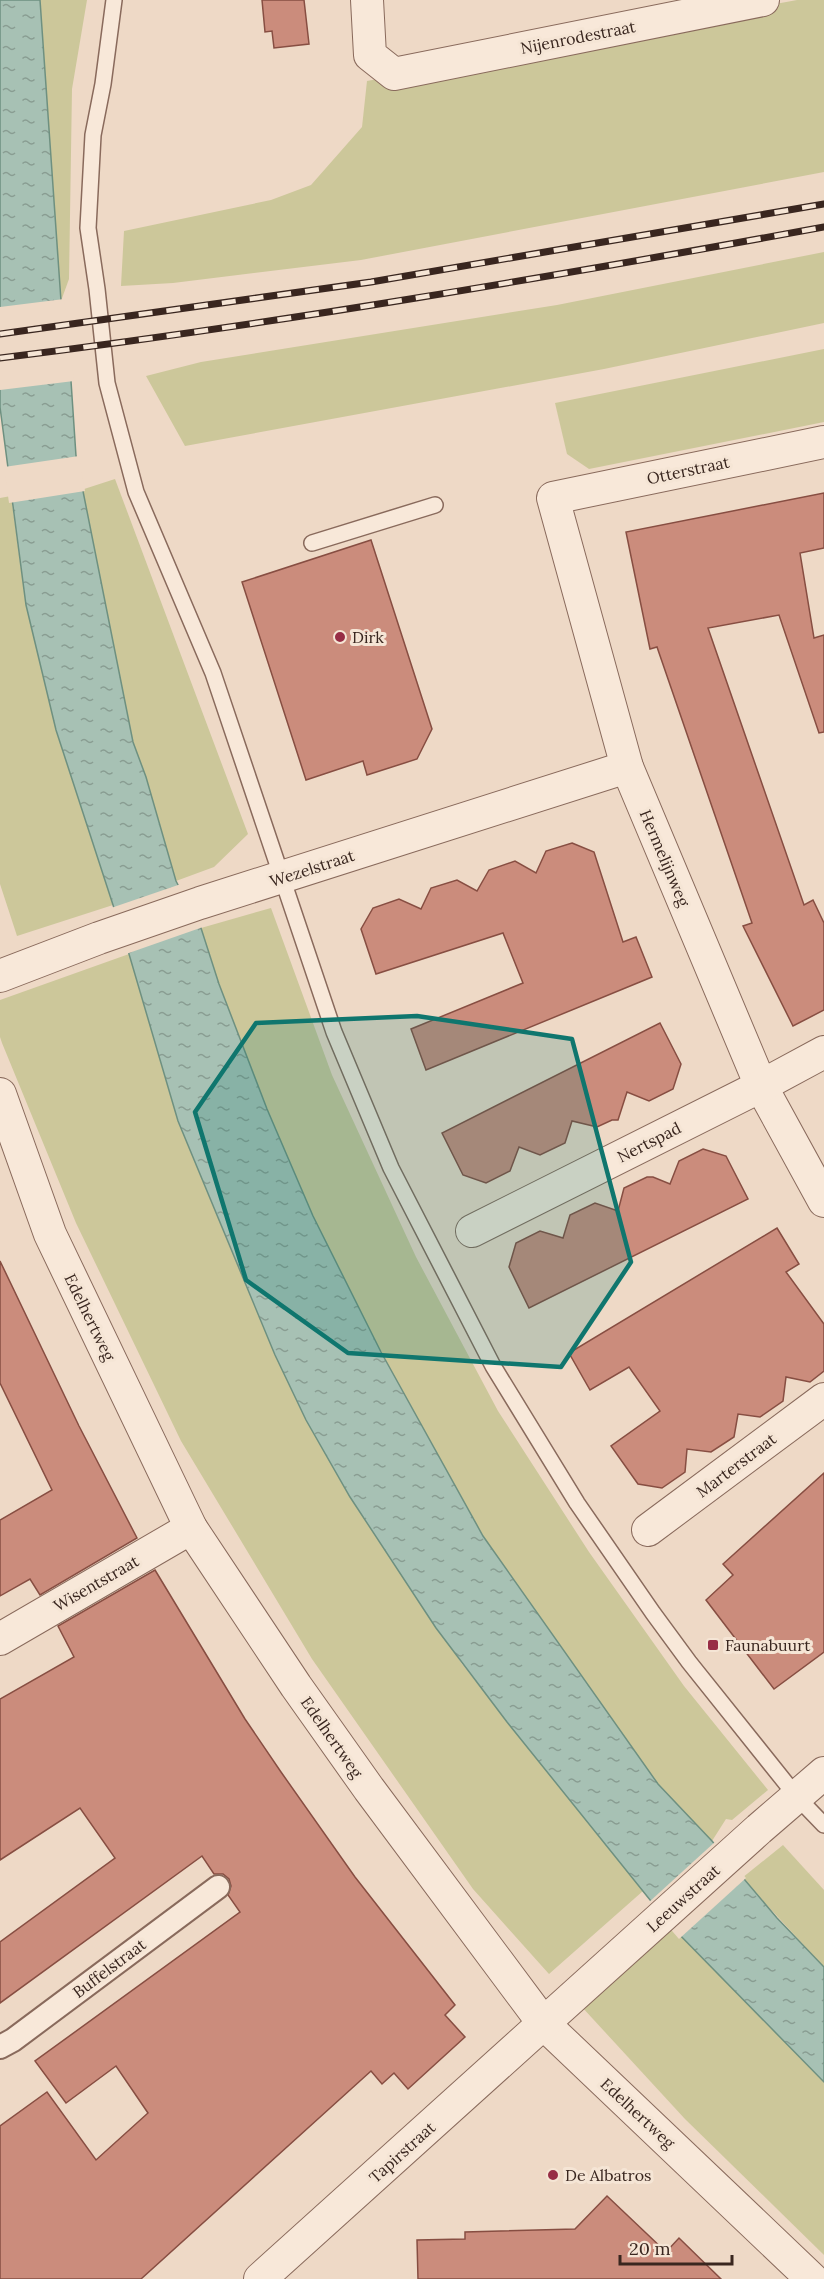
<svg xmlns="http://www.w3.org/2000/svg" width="824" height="2279" font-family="Lora,serif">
  <defs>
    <pattern id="water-ripples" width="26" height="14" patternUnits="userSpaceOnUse" patternTransform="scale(1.5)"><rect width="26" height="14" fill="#a7c1b4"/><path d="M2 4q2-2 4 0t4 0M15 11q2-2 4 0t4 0" fill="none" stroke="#899d92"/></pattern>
  </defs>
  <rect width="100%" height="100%" fill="#eed9c6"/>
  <g fill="#ccc79a">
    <polygon points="40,0 87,0 72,89 69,279 61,301"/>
    <polygon points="797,0 824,0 824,172 361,260 173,283 121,286 124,231 271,200 311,185 362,127 367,81"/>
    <polygon points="824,252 824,323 604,369 185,446 146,376 201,362 557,305"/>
    <polygon points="824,349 824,422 589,469 567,454 555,403"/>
    <polygon points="115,479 248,834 214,867 176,881 146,777 133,742 81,490"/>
    <polygon points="11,496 26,605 56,730 113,905 17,936 0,884 0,498"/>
    <polygon points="271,908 332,1075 416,1257 498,1411 589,1552 684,1686 768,1790 732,1820 726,1819 712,1841 658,1784 483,1536 381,1352 313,1216 267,1109 219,984 201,928"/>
    <polygon points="129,954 178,1121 275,1355 306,1420 350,1497 462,1664 643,1891 549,1974 473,1889 312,1659 181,1441 76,1223 2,1043 0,1037 0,1000"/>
    <polygon points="783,1845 824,1890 824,1967 742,1878"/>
    <polygon points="671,1926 824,2082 824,2255 685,2119 581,2006"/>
  </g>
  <polygon fill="url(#water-ripples)" stroke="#6e9080" stroke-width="1.5" points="0,0 40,0 61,301 70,366 76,456 133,742 146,777 176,881 201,928 219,984 267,1109 313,1216 381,1352 483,1536 658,1784 712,1841 777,1918 824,1967 824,2082 671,1926 507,1722 436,1628 350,1497 306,1420 275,1355 178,1121 129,954 56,730 26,605 0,407"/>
  <g fill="#eed9c6">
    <polygon points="64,299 74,381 0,390 0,307"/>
    <polygon points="79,456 85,491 9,503 4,467"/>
    <polygon points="181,884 203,927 126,954 111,908"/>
    <polygon points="716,1841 746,1878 679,1939 648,1903"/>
  </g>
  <g fill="#cb8c7c" stroke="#874e42" stroke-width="1.5">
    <polygon points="262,0 304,0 309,44 274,48 272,31 265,32"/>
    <polygon points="824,493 824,548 800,553 814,638 824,635 824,732 819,733 779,615 708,628 804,905 813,900 824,923 824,1010 793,1026 743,926 752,923 657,647 650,649 626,532"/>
    <polygon points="371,540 432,729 417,759 367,775 363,761 306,780 242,582"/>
    <polygon points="572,843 594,852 623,942 636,937 652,977 426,1070 411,1029 523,983 503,933 376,974 361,929 373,908 399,899 421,909 431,888 457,880 477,891 489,870 515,861 536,873 546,851"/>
    <polygon points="660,1023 681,1064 673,1089 649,1101 627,1092 618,1120 612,1120 597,1127 572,1121 565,1143 540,1155 519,1147 510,1171 486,1183 463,1175 442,1133"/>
    <polygon points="703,1149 726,1156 748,1199 529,1308 509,1267 516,1243 540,1231 563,1238 570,1215 595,1203 618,1211 624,1188 647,1177 653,1177 670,1184 679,1161"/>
    <polygon points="777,1228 799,1264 786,1272 824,1324 824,1371 810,1382 786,1377 783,1401 760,1417 738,1414 734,1437 711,1452 687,1449 685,1472 662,1488 638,1484 611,1446 660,1411 629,1367 590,1390 569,1353"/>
    <polygon points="0,1261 79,1426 137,1538 40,1595 30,1579 0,1596 0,1520 52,1490 0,1383"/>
    <polygon points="824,1473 824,1652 774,1689 706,1600 733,1575 723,1564"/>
    <polygon points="155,1570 245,1719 281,1772 355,1877 455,2005 445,2015 465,2037 408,2089 394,2073 382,2084 371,2071 141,2279 0,2279 0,2126 47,2092 96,2160 148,2113 116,2066 66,2103 35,2061 240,1912 228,1895 231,1886 229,1879 223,1874 214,1874 202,1856 0,2003 0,1942 115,1858 80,1808 0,1860 0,1699 74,1657 58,1626"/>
    <polygon points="607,2196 666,2252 679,2238 721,2279 418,2279 417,2240 465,2239 465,2232 575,2229"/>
  </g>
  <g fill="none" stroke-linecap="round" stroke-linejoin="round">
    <g stroke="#896a5c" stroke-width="18">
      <g id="service">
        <polyline points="114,0 103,84 93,135 88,228 97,289 107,383 136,492 213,673 334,1032 391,1168 493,1366 577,1503 653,1613 689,1662 797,1797 824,1825"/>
        <polyline points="312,543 435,505"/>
      </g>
    </g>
    <g stroke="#896a5c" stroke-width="26">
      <polyline id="pedestrian" points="0,2047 13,2040 218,1887"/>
    </g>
    <g stroke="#896a5c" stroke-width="34">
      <g id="minor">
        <polyline points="367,0 370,55 394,74 763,0"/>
        <polyline points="824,442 553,498 627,767 761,1086 824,1201"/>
        <polyline points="0,976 99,938 200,903 627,767"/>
        <polyline points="0,1094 50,1234 191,1528 296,1686 369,1789 544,2024 812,2279"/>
        <polyline points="472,1231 761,1086 824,1052"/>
        <polyline points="648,1530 824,1399"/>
        <polyline points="0,1639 191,1528"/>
        <polyline points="260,2279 759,1829 824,1773"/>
      </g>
    </g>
    <use href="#service" stroke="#f8e8d9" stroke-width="15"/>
    <use href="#pedestrian" stroke="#f8e8d9" stroke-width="22"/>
    <use href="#minor" stroke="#f8e8d9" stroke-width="32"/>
    <g stroke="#39261f" stroke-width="7">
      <g id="rail">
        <polyline points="0,334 371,282 824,204"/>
        <path d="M0 358C276 324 551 277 824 227"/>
      </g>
    </g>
    <use href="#rail" stroke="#f5e5d5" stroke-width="4.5" stroke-dasharray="14" stroke-linecap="butt"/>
  </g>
  <path fill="#0f766e" fill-opacity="0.2" stroke="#0f766e" stroke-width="4.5" stroke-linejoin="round" d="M417 1016 572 1039 631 1262 561 1367 348 1353 246 1280 195 1112 256 1023Z"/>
  <g fill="#972d45" stroke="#f5e5d5" stroke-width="2">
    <circle cx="340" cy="637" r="6"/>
    <rect x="707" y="1639" width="12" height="12" rx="3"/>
    <circle cx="553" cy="2175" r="6"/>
  </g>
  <g text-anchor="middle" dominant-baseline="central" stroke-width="6" stroke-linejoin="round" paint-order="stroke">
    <g font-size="16" fill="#39261f" stroke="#f5e5d5">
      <text transform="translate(578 37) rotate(-11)">Nijenrodestraat</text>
      <text transform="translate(688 470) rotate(-12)">Otterstraat</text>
      <text transform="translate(665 858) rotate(67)">Hermelijnweg</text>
      <text transform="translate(312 868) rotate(-18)">Wezelstraat</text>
      <text transform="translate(649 1142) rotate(-27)">Nertspad</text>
      <text transform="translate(90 1317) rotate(64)">Edelhertweg</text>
      <text transform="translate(736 1465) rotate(-37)">Marterstraat</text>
      <text transform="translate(96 1583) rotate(-30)">Wisentstraat</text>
      <text transform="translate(332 1737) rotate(55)">Edelhertweg</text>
      <text transform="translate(683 1898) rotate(-42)">Leeuwstraat</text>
      <text transform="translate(109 1968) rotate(-37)">Buffelstraat</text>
      <text transform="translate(638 2113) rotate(43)">Edelhertweg</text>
      <text transform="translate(402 2152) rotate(-42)">Tapirstraat</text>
    </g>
    <g font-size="16" fill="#39261f" stroke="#f5e5d5" text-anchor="start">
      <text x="352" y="637">Dirk</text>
      <text x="725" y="1645">Faunabuurt</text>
      <text x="565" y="2175">De Albatros</text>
    </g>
  </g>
  <path d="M620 2255v9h112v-9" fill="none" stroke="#39261f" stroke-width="3"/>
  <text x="629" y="2255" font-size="18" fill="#39261f" stroke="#f5e5d5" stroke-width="4.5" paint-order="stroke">20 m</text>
</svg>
